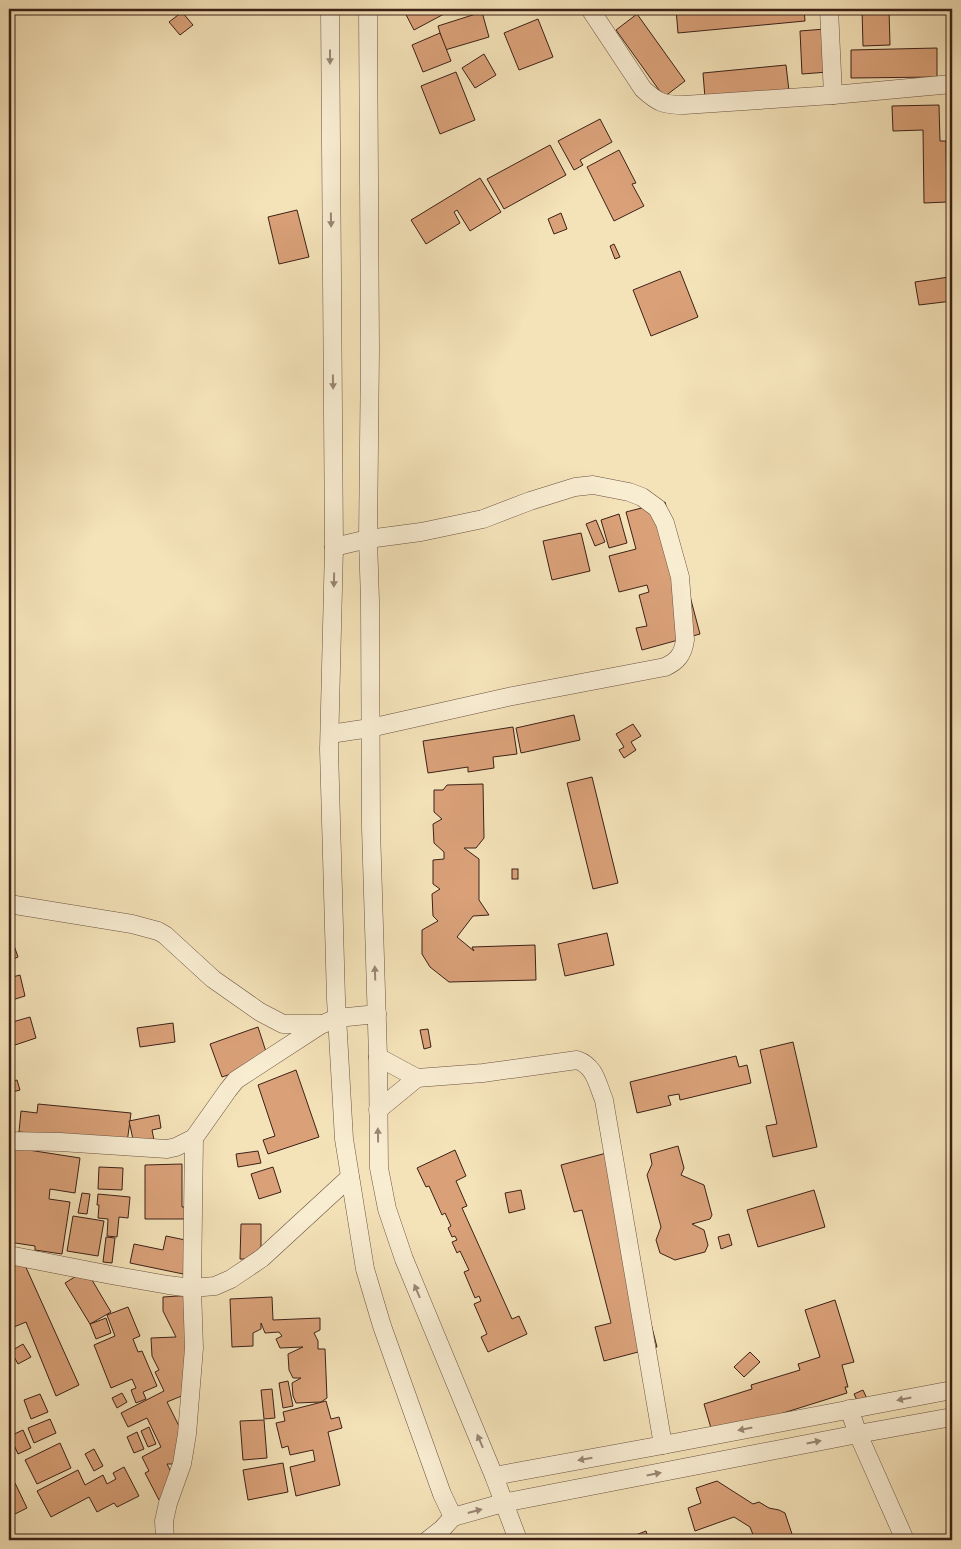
<svg xmlns="http://www.w3.org/2000/svg" width="961" height="1549" font-family="'Old Standard TT',serif">
  <rect width="100%" height="100%" fill="#f4e2b8"/>
  <filter id="stains"><feTurbulence type="fractalNoise" baseFrequency=".004" numOctaves="4"/><feColorMatrix values="0 0 0 0 .2 0 0 0 0 .09 0 0 0 0 .02 0 0 0 .5 -.17"/></filter>
  <radialGradient id="worn" r=".72"><stop offset=".6" stop-color="#630" stop-opacity="0"/><stop offset="1" stop-color="#630" stop-opacity=".3"/></radialGradient>
  <g fill="#daa179" stroke="#3c2118">
    <polygon points="403,9 441,9 444,14 414,30"/>
    <polygon points="676,9 804,9 805,21 678,33"/>
    <polygon points="862,9 889,9 890,45 863,46"/>
    <polygon points="182,12 193,25 180,35 169,22"/>
    <polygon points="482,12 489,37 445,50 438,26"/>
    <polygon points="637,14 685,81 664,97 616,30"/>
    <polygon points="538,19 553,57 519,70 504,33"/>
    <polygon points="825,29 828,72 802,74 800,31"/>
    <polygon points="440,33 451,61 423,72 412,45"/>
    <polygon points="937,48 937,77 851,78 851,50"/>
    <polygon points="484,54 496,75 475,88 462,68"/>
    <polygon points="786,65 789,91 705,98 703,73"/>
    <polygon points="456,72 475,120 440,134 421,86"/>
    <polygon points="939,105 940,141 946,141 947,202 924,203 923,130 893,131 892,106"/>
    <polygon points="600,119 612,142 580,160 583,165 574,170 558,141"/>
    <polygon points="550,145 566,175 504,209 487,179"/>
    <polygon points="619,150 636,183 632,184 644,206 614,221 587,167"/>
    <polygon points="480,178 501,212 470,231 457,210 454,212 460,223 426,244 411,220"/>
    <polygon points="297,210 309,257 279,264 268,217"/>
    <polygon points="561,213 567,229 554,234 548,219"/>
    <polygon points="614,244 620,257 615,259 610,246"/>
    <polygon points="680,271 698,317 651,336 633,290"/>
    <polygon points="949,277 952,301 919,305 915,282"/>
    <polygon points="665,502 700,634 642,650 636,628 647,626 639,595 649,592 647,585 619,592 609,556 636,549 626,512"/>
    <polygon points="619,514 627,543 609,548 601,520"/>
    <polygon points="596,520 605,542 595,546 586,524"/>
    <polygon points="581,533 590,571 552,580 543,541"/>
    <polygon points="574,715 580,740 521,753 516,728"/>
    <polygon points="633,724 641,736 631,742 636,750 624,758 619,750 624,747 616,734"/>
    <polygon points="513,727 517,754 493,757 494,768 468,772 468,767 428,773 423,741"/>
    <polygon points="592,777 618,883 593,889 567,783"/>
    <polygon points="483,784 484,838 476,848 464,848 479,859 479,900 489,915 473,916 457,937 474,951 472,947 535,945 536,980 449,982 430,967 422,954 422,930 438,921 433,916 432,894 440,889 433,884 433,860 444,859 444,852 434,843 433,824 442,819 434,812 434,790 443,790 447,785"/>
    <rect x="512" y="869" width="6" height="10"/>
    <polygon points="9,931 18,957 9,961"/>
    <polygon points="607,933 614,965 565,976 558,944"/>
    <polygon points="20,975 25,996 9,1001 9,978"/>
    <polygon points="30,1017 36,1038 12,1046 9,1034 9,1023"/>
    <polygon points="173,1023 175,1042 140,1047 137,1028"/>
    <polygon points="258,1027 269,1061 222,1077 210,1044"/>
    <polygon points="428,1029 431,1047 424,1049 420,1030"/>
    <polygon points="793,1042 817,1147 773,1157 766,1126 777,1124 760,1050"/>
    <polygon points="736,1056 739,1067 747,1065 751,1083 680,1100 679,1094 668,1096 671,1105 637,1113 630,1082"/>
    <polygon points="296,1070 319,1137 268,1154 263,1140 275,1136 258,1085"/>
    <polygon points="17,1080 20,1090 9,1093 9,1082"/>
    <polygon points="38,1104 131,1113 127,1143 19,1132 21,1111 37,1113"/>
    <polygon points="159,1115 161,1128 152,1130 154,1140 134,1144 129,1121"/>
    <polygon points="678,1146 684,1168 681,1175 704,1185 712,1215 710,1219 692,1224 704,1230 708,1245 705,1252 675,1260 660,1253 656,1240 661,1227 647,1175 652,1164 650,1154"/>
    <polygon points="9,1147 80,1158 75,1193 50,1189 49,1199 70,1202 62,1254 35,1250 35,1246 9,1242"/>
    <polygon points="455,1150 466,1176 456,1181 467,1206 462,1208 512,1319 519,1316 527,1334 488,1352 481,1337 487,1334 474,1304 481,1301 479,1296 475,1298 464,1272 469,1270 460,1251 457,1253 452,1242 457,1240 455,1236 452,1237 448,1228 451,1226 445,1213 442,1215 429,1186 426,1187 417,1168"/>
    <polygon points="618,1150 613,1177 657,1347 604,1361 595,1327 611,1323 582,1210 574,1212 561,1165"/>
    <polygon points="258,1151 261,1163 238,1167 236,1154"/>
    <polygon points="182,1164 182,1207 188,1207 188,1219 145,1219 145,1165"/>
    <polygon points="99,1167 123,1168 122,1190 98,1189"/>
    <polygon points="273,1167 281,1192 259,1199 251,1174"/>
    <polygon points="521,1190 525,1209 509,1213 505,1193"/>
    <polygon points="814,1190 825,1227 758,1247 747,1210"/>
    <polygon points="82,1193 90,1194 87,1214 78,1213"/>
    <polygon points="98,1194 130,1197 128,1218 119,1217 117,1237 107,1236 108,1219 98,1218 99,1205 97,1205"/>
    <polygon points="73,1216 104,1221 98,1256 67,1251"/>
    <polygon points="241,1224 261,1224 261,1259 240,1259"/>
    <polygon points="729,1234 732,1245 721,1249 718,1237"/>
    <polygon points="166,1236 195,1242 188,1275 130,1263 134,1244 163,1250"/>
    <polygon points="106,1237 115,1238 112,1263 103,1262"/>
    <polygon points="9,1260 24,1263 79,1385 56,1396 26,1322 9,1329"/>
    <polygon points="86,1270 111,1312 90,1324 65,1283"/>
    <polygon points="193,1295 196,1390 167,1402 193,1454 172,1464 167,1464 180,1490 159,1500 145,1473 149,1471 142,1457 161,1447 147,1418 128,1427 121,1413 164,1391 155,1372 159,1370 152,1356 151,1338 176,1337 163,1311 163,1297"/>
    <polygon points="272,1297 273,1320 320,1318 320,1330 314,1333 318,1341 318,1349 325,1349 327,1398 321,1402 296,1403 293,1396 292,1383 301,1378 293,1378 289,1370 288,1354 303,1347 280,1348 276,1339 282,1336 279,1332 265,1333 261,1323 261,1329 253,1333 253,1346 232,1347 230,1299"/>
    <polygon points="835,1300 854,1362 842,1365 848,1387 845,1387 847,1393 713,1435 704,1404 752,1389 751,1385 800,1370 798,1364 820,1357 805,1310"/>
    <polygon points="128,1307 140,1336 133,1339 138,1352 142,1351 157,1386 143,1392 146,1399 136,1403 131,1390 136,1388 132,1379 111,1388 94,1345 115,1336 107,1315"/>
    <polygon points="106,1318 111,1333 96,1339 90,1324"/>
    <polygon points="23,1344 31,1357 18,1364 11,1351"/>
    <polygon points="750,1352 760,1362 744,1377 734,1367"/>
    <polygon points="288,1381 293,1406 283,1408 279,1383"/>
    <polygon points="272,1389 275,1418 264,1419 261,1390"/>
    <polygon points="863,1390 869,1403 860,1407 854,1394"/>
    <polygon points="122,1393 127,1402 117,1408 112,1398"/>
    <polygon points="40,1394 48,1412 31,1419 24,1400"/>
    <polygon points="326,1401 331,1419 339,1417 342,1428 328,1432 340,1485 296,1496 290,1467 315,1461 313,1450 290,1455 288,1446 282,1448 276,1423 285,1421 283,1412"/>
    <polygon points="50,1419 56,1433 34,1443 28,1428"/>
    <polygon points="264,1420 267,1458 243,1460 240,1421"/>
    <polygon points="149,1427 156,1444 148,1447 141,1431"/>
    <polygon points="23,1430 31,1448 18,1454 10,1436"/>
    <polygon points="137,1432 144,1449 134,1453 127,1437"/>
    <polygon points="60,1443 71,1468 37,1484 25,1460"/>
    <polygon points="94,1449 103,1466 94,1471 85,1454"/>
    <polygon points="283,1463 288,1492 248,1500 243,1470"/>
    <polygon points="124,1467 139,1496 117,1507 114,1503 97,1512 89,1497 51,1517 37,1491 78,1470 85,1485 103,1475 107,1484 116,1479 113,1473"/>
    <polygon points="717,1481 753,1504 759,1502 769,1508 779,1510 785,1513 794,1540 755,1540 750,1527 734,1517 695,1531 688,1508 701,1503 696,1488"/>
    <polygon points="15,1483 27,1508 11,1516 9,1511 9,1486"/>
    <polygon points="646,1531 649,1540 623,1540"/>
  </g>
  <g fill="none" stroke-linecap="round" stroke-linejoin="round">
    <g stroke="#6a5140" stroke-width="19">
      <g id="street">
        <polyline points="330,9 334,547 329,749 336,999 344,1139 365,1269 382,1326 442,1494 453,1517 503,1503 858,1434 952,1417"/>
        <polyline points="368,9 370,351 368,539 370,601 371,828 378,1057 379,1168 387,1209 404,1259 494,1476 518,1540"/>
        <path d="M590 9 643 89C658 103 664 105 684 105L833 95 952 84"/>
        <polyline points="829,9 833,95"/>
        <path d="M330 734 370 728 508 697 665 667C678 661 683 654 685 640L680 577 665 523 657 508 642 497 629 492 593 485 575 487 530 501 483 519 421 532 368 539 334 547"/>
        <polyline points="9,904 132,924 158,931 165,935 213,979 260,1012 283,1024 323,1024 337,1018 377,1014"/>
        <path d="M378 1057 417 1078 483 1073 577 1060C595 1066 597 1083 604 1100L663 1445"/>
        <polyline points="378,1110 417,1078"/>
        <polyline points="9,1141 60,1142 167,1149 176,1147 194,1138 228,1090 236,1080 322,1024"/>
        <polyline points="9,1255 111,1275 168,1285 192,1288 215,1286 231,1279 262,1258 350,1177"/>
        <polyline points="849,1409 858,1434 905,1540"/>
        <polyline points="494,1476 663,1445 952,1390"/>
        <polyline points="165,1540 164,1521 168,1503 182,1464 187,1434 194,1348 192,1288 194,1138"/>
        <polyline points="428,1540 442,1529 453,1517"/>
      </g>
    </g>
    <use href="#street" stroke="#f8ecd1" stroke-width="18"/>
  </g>
  <defs><path id="oneway-solid" d="M-6-.8H1V-3.2L6.5 0L1 3.2V.8H-6Z" transform="scale(1.25)"/></defs>
  <g fill="#9a8674">
    <use href="#oneway-solid" transform="translate(330 57) rotate(90)"/>
    <use href="#oneway-solid" transform="translate(331 220) rotate(89)"/>
    <use href="#oneway-solid" transform="translate(333 382) rotate(89)"/>
    <use href="#oneway-solid" transform="translate(334 580) rotate(91)"/>
    <use href="#oneway-solid" transform="translate(375 973) rotate(-92)"/>
    <use href="#oneway-solid" transform="translate(378 1135) rotate(-91)"/>
    <use href="#oneway-solid" transform="translate(417 1291) rotate(-113)"/>
    <use href="#oneway-solid" transform="translate(904 1399) rotate(169)"/>
    <use href="#oneway-solid" transform="translate(745 1429) rotate(169)"/>
    <use href="#oneway-solid" transform="translate(480 1441) rotate(-113)"/>
    <use href="#oneway-solid" transform="translate(814 1442) rotate(-11)"/>
    <use href="#oneway-solid" transform="translate(585 1459) rotate(170)"/>
    <use href="#oneway-solid" transform="translate(654 1474) rotate(-11)"/>
    <use href="#oneway-solid" transform="translate(475 1511) rotate(-15)"/>
  </g>
  <rect width="961" height="1549" fill="none" stroke="#f4e2b8" stroke-width="30"/>
  <rect x="10" y="10" width="941" height="1529" fill="none" stroke="#3c2118" stroke-width="2.5"/>
  <rect x="15" y="15" width="931" height="1519" fill="none" stroke="#3c2118"/>
  <rect width="100%" height="100%" filter="url(#stains)"/>
  <rect width="100%" height="100%" fill="url(#worn)"/>
</svg>
